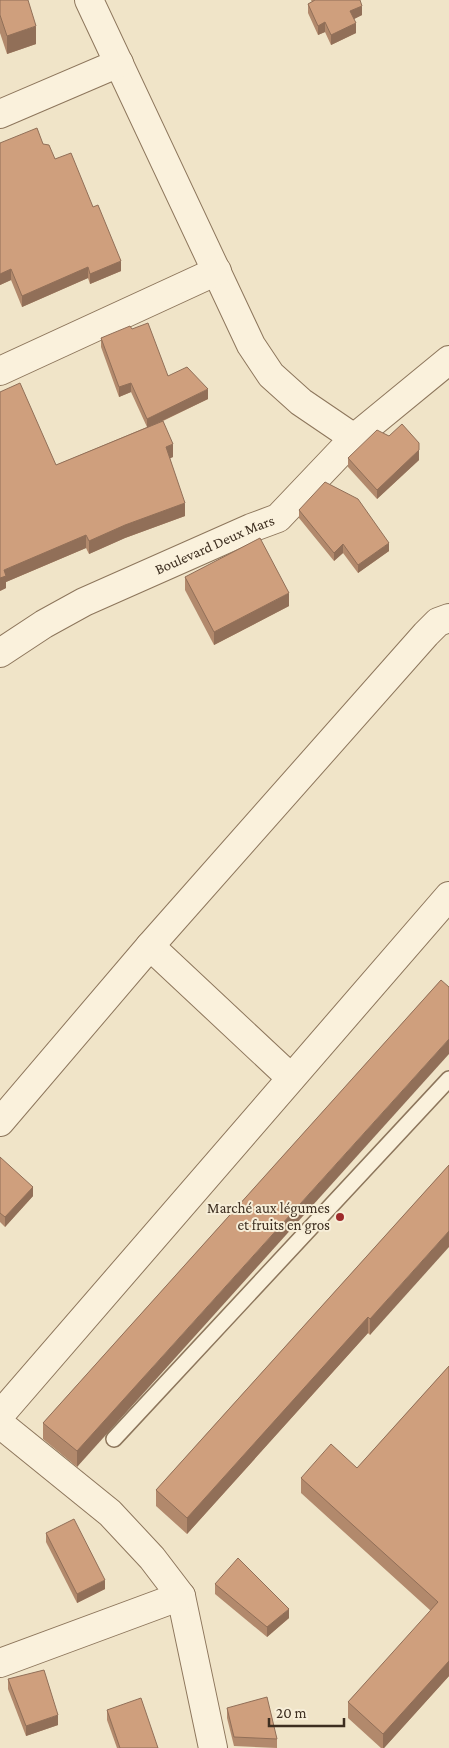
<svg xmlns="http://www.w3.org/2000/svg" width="449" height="1748" font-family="'Crimson Pro',serif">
  <rect width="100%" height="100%" fill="#f0e4c8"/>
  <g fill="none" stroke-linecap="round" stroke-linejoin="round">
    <g stroke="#8d765c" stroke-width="18">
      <polyline id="service" points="114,1439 449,1079"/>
    </g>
    <g stroke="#8d765c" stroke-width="30">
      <g id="minor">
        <polyline points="89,0 251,345 271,375 301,402 354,438"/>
        <polyline points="0,114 119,63"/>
        <polyline points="0,371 217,271"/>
        <path id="s1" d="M0 653 44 624 84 602 251 528 278 518 354 438 449 360"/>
        <polyline points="150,946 291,1078"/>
        <polyline points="0,1122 150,946 426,634 438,622 449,618"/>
        <polyline points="0,1415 449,896"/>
        <polyline points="0,1424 110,1513 152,1558 181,1596 213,1748"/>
        <polyline points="0,1663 181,1596"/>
      </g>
    </g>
    <use href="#service" stroke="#faf1dc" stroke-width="15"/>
    <use href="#minor" stroke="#faf1dc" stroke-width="28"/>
  </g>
  <g fill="#b2896c">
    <polygon points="0,0 36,44 7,54 0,33"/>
    <polygon points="311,0 360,0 362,15 354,19 356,33 331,45 325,32 318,35 308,13 308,4 312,2"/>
    <polygon points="0,143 43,144 93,207 121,271 90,284 88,278 22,307 11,280 0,285"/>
    <polygon points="132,329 168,376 208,399 163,421 173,457 170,458 185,516 125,538 89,554 86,548 6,582 6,588 0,591 56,465 147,427 131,392 119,397 101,347 101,338"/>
    <polygon points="389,436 419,460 377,499 348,467 348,458"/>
    <polygon points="299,510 389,551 358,573 343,553 334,561 299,518"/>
    <polygon points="185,577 289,606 214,645 185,590"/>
    <polygon points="441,980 77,1467 43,1439 43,1423"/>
    <polygon points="0,1157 33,1196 5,1227 0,1222"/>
    <polygon points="449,1165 370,1335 368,1333 187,1534 156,1506 156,1490"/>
    <polygon points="449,1366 449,1676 384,1748 381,1748 348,1718 348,1702 431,1611 301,1493 301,1478 357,1468"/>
    <polygon points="46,1533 105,1589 77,1603 46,1542"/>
    <polygon points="215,1584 289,1618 267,1637 215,1594"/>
    <polygon points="8,1679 58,1725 26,1736 8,1689"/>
    <polygon points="227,1708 277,1739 277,1748 234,1746 227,1718"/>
    <polygon points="107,1710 158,1748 117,1748 107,1720"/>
  </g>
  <g fill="#916f58">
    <polygon points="362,6 362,15 350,21 350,11"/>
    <polygon points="325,22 325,32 318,35 318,26"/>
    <polygon points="356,23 356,33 331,45 331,35"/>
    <polygon points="36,26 36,44 7,54 7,36"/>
    <polygon points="121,261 121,271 90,284 90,274"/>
    <polygon points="88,267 88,278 22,307 22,296"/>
    <polygon points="11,269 11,280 0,285 0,274"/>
    <polygon points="131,383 131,392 119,397 119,387"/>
    <polygon points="208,389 208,399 147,428 147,419"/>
    <polygon points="173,444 173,457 166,460 166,447"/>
    <polygon points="419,450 419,460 377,499 377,490"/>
    <polygon points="185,503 185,516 125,538 89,554 89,541 125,525"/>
    <polygon points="86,535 86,548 6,582 6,588 0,591 0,578 4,570"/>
    <polygon points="389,543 389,551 358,573 358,565"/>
    <polygon points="343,544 343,553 334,561 334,553"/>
    <polygon points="289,593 289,606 214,645 214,632"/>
    <polygon points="449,1039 449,1054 77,1467 77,1451"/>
    <polygon points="33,1187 33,1196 5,1227 5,1217"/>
    <polygon points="449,1231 449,1247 370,1335 370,1319"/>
    <polygon points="368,1317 368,1333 187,1534 187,1518"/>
    <polygon points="105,1580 105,1589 77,1603 77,1594"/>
    <polygon points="289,1609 289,1618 267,1637 267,1627"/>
    <polygon points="449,1661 449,1676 384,1748 383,1748 383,1734"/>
    <polygon points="58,1715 58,1725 26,1736 26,1726"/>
  </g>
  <g fill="#cf9f7d" stroke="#916f58">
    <polygon points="0,0 28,0 36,26 7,36 0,15"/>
    <polygon points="315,0 360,0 362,6 350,11 356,23 331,35 325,22 318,26 308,4"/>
    <polygon points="37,128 43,144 49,145 55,159 71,153 93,207 98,205 121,261 90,274 88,267 22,296 11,269 0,274 0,143"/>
    <polygon points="148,323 168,376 187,367 208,389 147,419 131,383 119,387 101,338 130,326 132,329"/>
    <polygon points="20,383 56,465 163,421 173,444 166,447 185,503 125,525 89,541 86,535 4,570 6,576 0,578 0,392"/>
    <polygon points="402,424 419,443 419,450 377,490 348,458 377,430 389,436"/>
    <polygon points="325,482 358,499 389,543 358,565 343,544 334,553 299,510"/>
    <polygon points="260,538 289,593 214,632 185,577"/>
    <polygon points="441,980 449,987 449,1039 77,1451 43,1423"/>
    <polygon points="0,1157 33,1187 5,1217 0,1213"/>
    <polygon points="449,1165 449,1231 370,1319 368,1317 187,1518 156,1490"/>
    <polygon points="449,1366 449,1661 383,1734 348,1702 438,1602 301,1478 331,1444 357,1468"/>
    <polygon points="74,1519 105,1580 77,1594 46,1533"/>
    <polygon points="238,1558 289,1609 267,1627 215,1584"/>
    <polygon points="44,1670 58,1715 26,1726 8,1679"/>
    <polygon points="267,1697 277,1739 234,1737 227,1708"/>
    <polygon points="141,1698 158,1748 120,1748 107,1710"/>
  </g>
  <circle fill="#9e2a2b" stroke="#f7eed8" stroke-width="2" cx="340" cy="1217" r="5"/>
  <g text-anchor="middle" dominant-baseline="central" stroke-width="4" stroke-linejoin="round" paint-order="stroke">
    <g font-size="15" fill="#3d2e20" stroke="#f7eed8">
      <text stroke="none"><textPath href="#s1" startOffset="241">Boulevard Deux Mars</textPath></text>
    </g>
    <g font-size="15" fill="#3d2e20" stroke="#f7eed8" text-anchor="end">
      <text x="330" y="1208">Marché aux légumes<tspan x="330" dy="17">et fruits en gros</tspan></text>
    </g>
  </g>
  <path d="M269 1718v8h75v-8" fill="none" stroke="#3d2e20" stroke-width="2.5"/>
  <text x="276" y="1718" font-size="15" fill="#3d2e20" stroke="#f7eed8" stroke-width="4" paint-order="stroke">20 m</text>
</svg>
